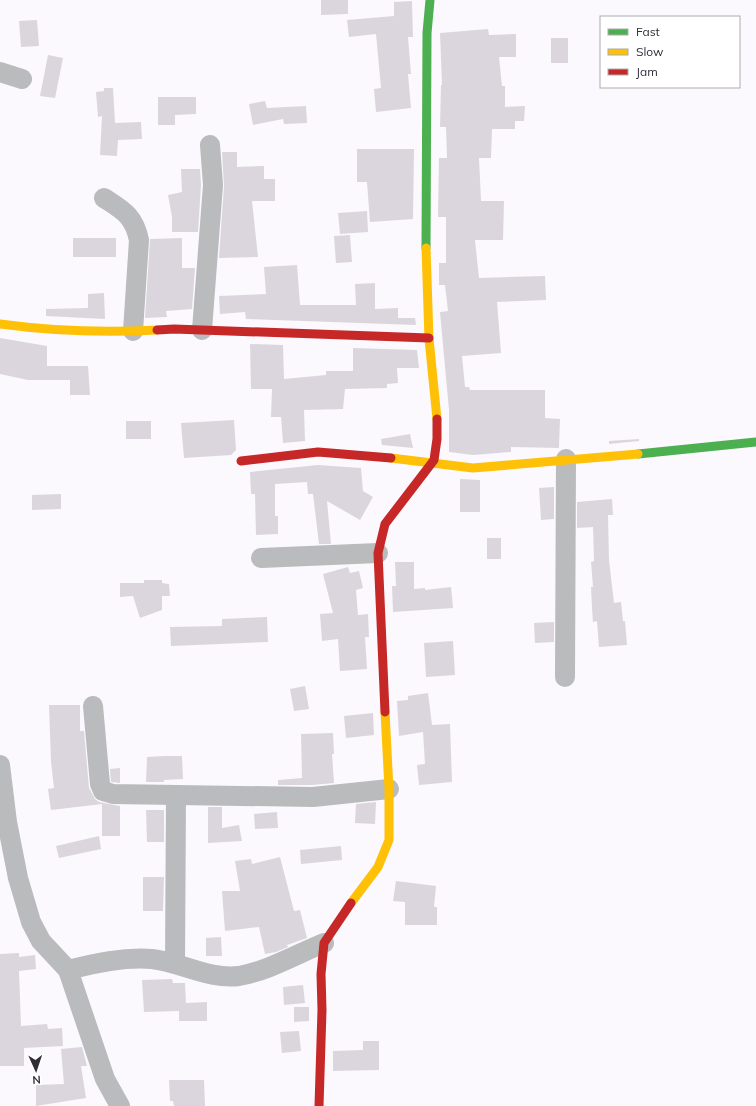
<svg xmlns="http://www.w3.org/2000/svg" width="756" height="1106" font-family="Mulish,sans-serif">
  <rect width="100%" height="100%" fill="#fbf9fd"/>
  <g fill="#dbd6dd">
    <polygon points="321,0 348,0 348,14 321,15"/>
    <polygon points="412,1 413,37 408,37 411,74 408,74 411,108 376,112 374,89 381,88 376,34 349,37 347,20 394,16 394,2"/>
    <polygon points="37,20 39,46 21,47 19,21"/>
    <polygon points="488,29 489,35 516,34 516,57 499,57 502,86 505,86 505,107 525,106 524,121 515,121 515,129 492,129 491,158 479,158 481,201 504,201 503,240 475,240 479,278 545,276 546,300 497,302 501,353 462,356 465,387 469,387 470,390 545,390 545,418 560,419 559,448 511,447 511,452 473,455 449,452 449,410 440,312 448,311 445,285 439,285 439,263 446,263 446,217 438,217 439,158 447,158 446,127 440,127 441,85 442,85 440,33"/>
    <rect x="551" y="38" width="17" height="25"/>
    <polygon points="48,55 63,58 55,98 40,96"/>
    <polygon points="104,88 113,88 115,123 141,122 142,139 118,140 117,156 100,155 102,116 98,117 96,92 104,91"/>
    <polygon points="158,97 196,97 196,114 175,115 175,125 158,125"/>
    <polygon points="265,101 267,108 306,106 307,123 284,124 283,119 253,125 249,104"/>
    <polygon points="357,149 414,149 413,219 370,222 367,182 357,182"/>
    <polygon points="222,152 237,152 237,167 264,166 264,179 275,179 275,201 252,201 258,257 219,258 224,186"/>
    <polygon points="181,169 200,169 201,185 198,232 172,232 172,217 168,195 182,192"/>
    <polygon points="367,211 368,232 340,234 338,213"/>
    <polygon points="350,235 352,262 336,263 334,236"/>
    <rect x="73" y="238" width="43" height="19"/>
    <polygon points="182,238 182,268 195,268 192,309 166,311 167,317 145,318 150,239"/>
    <polygon points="297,265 300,305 356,305 355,284 375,283 375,309 398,308 398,318 415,318 416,325 246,319 245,312 220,314 219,296 266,294 264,267"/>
    <polygon points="104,293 105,319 46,316 46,309 88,308 88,294"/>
    <polygon points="0,338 47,346 47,366 88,366 90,395 70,395 70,380 28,380 0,374"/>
    <polygon points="250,344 283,345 284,379 326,375 326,371 353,371 353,348 417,350 419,368 397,368 398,383 387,384 387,388 345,389 343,409 304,410 305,441 283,443 281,417 271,417 272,389 251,389"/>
    <polygon points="234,420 236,450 231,455 184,458 181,423"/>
    <rect x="126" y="421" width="25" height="18"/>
    <polygon points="410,434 413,448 382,445 381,439"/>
    <polygon points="639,439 639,441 609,444 609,441"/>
    <polygon points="318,465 361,468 363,491 373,497 360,520 327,501 331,544 319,544 313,494 308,494 307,482 275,484 275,516 278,516 278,534 256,535 255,494 251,494 250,472"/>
    <polygon points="460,479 480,480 480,512 460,512"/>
    <polygon points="554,487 554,530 554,519 541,520 539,488"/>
    <polygon points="61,494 61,509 32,510 32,495"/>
    <polygon points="612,499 613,515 608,515 609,560 614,603 621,602 623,621 625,621 627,645 599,647 597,621 593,622 592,608 591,587 593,587 591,562 594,561 593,527 577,528 577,502"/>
    <rect x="487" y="538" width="14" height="21"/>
    <polygon points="395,562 414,562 414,589 425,588 425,590 451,587 453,608 393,612 392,586 396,586"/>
    <polygon points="348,567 350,573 359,571 363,588 356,590 358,615 368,614 369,637 365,637 367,669 340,671 338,639 322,641 320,614 333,613 323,574"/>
    <polygon points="144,580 162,580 162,583 169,584 170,596 162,596 162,610 140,618 133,596 120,597 120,583 144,583"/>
    <polygon points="267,617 268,642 171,646 170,627 222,626 222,619"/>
    <polygon points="554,622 554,642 535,643 534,623"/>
    <polygon points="453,641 455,675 426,677 424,643"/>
    <polygon points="305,686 309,709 294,711 290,689"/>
    <polygon points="428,693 432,725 450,724 452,782 419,785 417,765 425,764 423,732 399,736 397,701 408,700 408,696"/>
    <polygon points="49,705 80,705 80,731 84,731 89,788 95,799 99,802 120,806 120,836 102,836 102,804 51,810 48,789 54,788 51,762"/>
    <polygon points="373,713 374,735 346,738 344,716"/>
    <polygon points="333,733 334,754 332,754 334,783 312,785 278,785 278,780 302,778 301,734"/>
    <polygon points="164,756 182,756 183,779 164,780 164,782 146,782 147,757"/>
    <polygon points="120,768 120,783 111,782 110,769"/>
    <polygon points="376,802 375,824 355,823 356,804"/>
    <polygon points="208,807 222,807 222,828 239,825 242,841 208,843"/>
    <polygon points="146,810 164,810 164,842 147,842"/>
    <polygon points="277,812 278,828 255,829 254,814"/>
    <polygon points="99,836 101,849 59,858 56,846"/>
    <polygon points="341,846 342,860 301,864 300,850"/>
    <polygon points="280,857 294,911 300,910 307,938 287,945 288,947 276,952 265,954 259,927 225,931 222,891 240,891 235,861 251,859 252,864"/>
    <polygon points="143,877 164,877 163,911 143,911"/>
    <polygon points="396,881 436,886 434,907 437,907 437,925 405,925 405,902 393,901"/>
    <polygon points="221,937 222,956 206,956 206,938"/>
    <polygon points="19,953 19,957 35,955 36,969 19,971 21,1026 47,1024 48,1029 62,1028 63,1046 24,1048 24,1066 0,1066 0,954"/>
    <polygon points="172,979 173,983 185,983 186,1003 207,1002 207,1021 179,1021 179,1011 144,1012 142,980"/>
    <polygon points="303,985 305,1003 284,1005 283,987"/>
    <polygon points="294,1007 309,1007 309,1021 294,1022"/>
    <polygon points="299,1031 301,1051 282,1053 280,1032"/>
    <polygon points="363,1041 379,1041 379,1070 333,1071 333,1051 363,1050"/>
    <polygon points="82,1047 87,1066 81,1066 86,1098 36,1106 36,1085 64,1084 61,1049"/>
    <polygon points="169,1080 204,1080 205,1106 174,1106 173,1101 170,1101"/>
  </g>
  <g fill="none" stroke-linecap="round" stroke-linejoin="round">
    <g stroke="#b9bbbc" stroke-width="20">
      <polyline points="0,72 22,79"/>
      <path d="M104 198C124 211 134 216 139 240L133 331"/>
      <polyline points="202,330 213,185 210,145"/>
      <polyline points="261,558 378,553"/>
      <polyline points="565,677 566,459"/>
      <polyline points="93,706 100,784 103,791 113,794 313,797 389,789"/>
      <polyline points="0,765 7,822 18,878 31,922 41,941 68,970 105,1079 120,1106"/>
      <polyline points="175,963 176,795"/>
      <path d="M68 970C96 963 123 957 152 959 180 962 210 980 239 976 268 971 297 954 324 943"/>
    </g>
    <g stroke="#4caf50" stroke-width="9">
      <polyline points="426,248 427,33 430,0"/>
      <polyline points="638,454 756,442"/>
    </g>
    <g stroke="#ffc107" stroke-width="9">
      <polyline points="426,248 429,339 437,419"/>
      <path d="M0 324C52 331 105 333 157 330"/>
      <polyline points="391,458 473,468 638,454"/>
      <polyline points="351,903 378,867 389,840 389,789 385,712"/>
    </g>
    <g stroke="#c62828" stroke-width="9">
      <polyline points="157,330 174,329 429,338"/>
      <polyline points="241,461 318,452 391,458"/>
      <polyline points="385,712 378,553 385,524 434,460 437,439 437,419"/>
      <polyline points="319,1106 322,1010 321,974 324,943 351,903"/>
    </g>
  </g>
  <rect x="600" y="16" width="140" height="72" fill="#ffffff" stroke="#acabaf"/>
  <rect x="608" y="29" width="20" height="6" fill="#4caf50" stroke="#acabaf"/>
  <text x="636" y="36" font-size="12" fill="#302d37">Fast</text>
  <rect x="608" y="49" width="20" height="6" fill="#ffc107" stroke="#acabaf"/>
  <text x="636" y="56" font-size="12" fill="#302d37">Slow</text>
  <rect x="608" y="69" width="20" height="6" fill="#c62828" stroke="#acabaf"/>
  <text x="636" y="76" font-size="12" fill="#302d37">Jam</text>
  <g transform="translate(36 1070) rotate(177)" stroke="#ffffff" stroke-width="3" paint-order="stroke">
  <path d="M0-3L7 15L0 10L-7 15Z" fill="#302d37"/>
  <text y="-6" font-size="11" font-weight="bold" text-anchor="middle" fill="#302d37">N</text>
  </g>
</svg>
